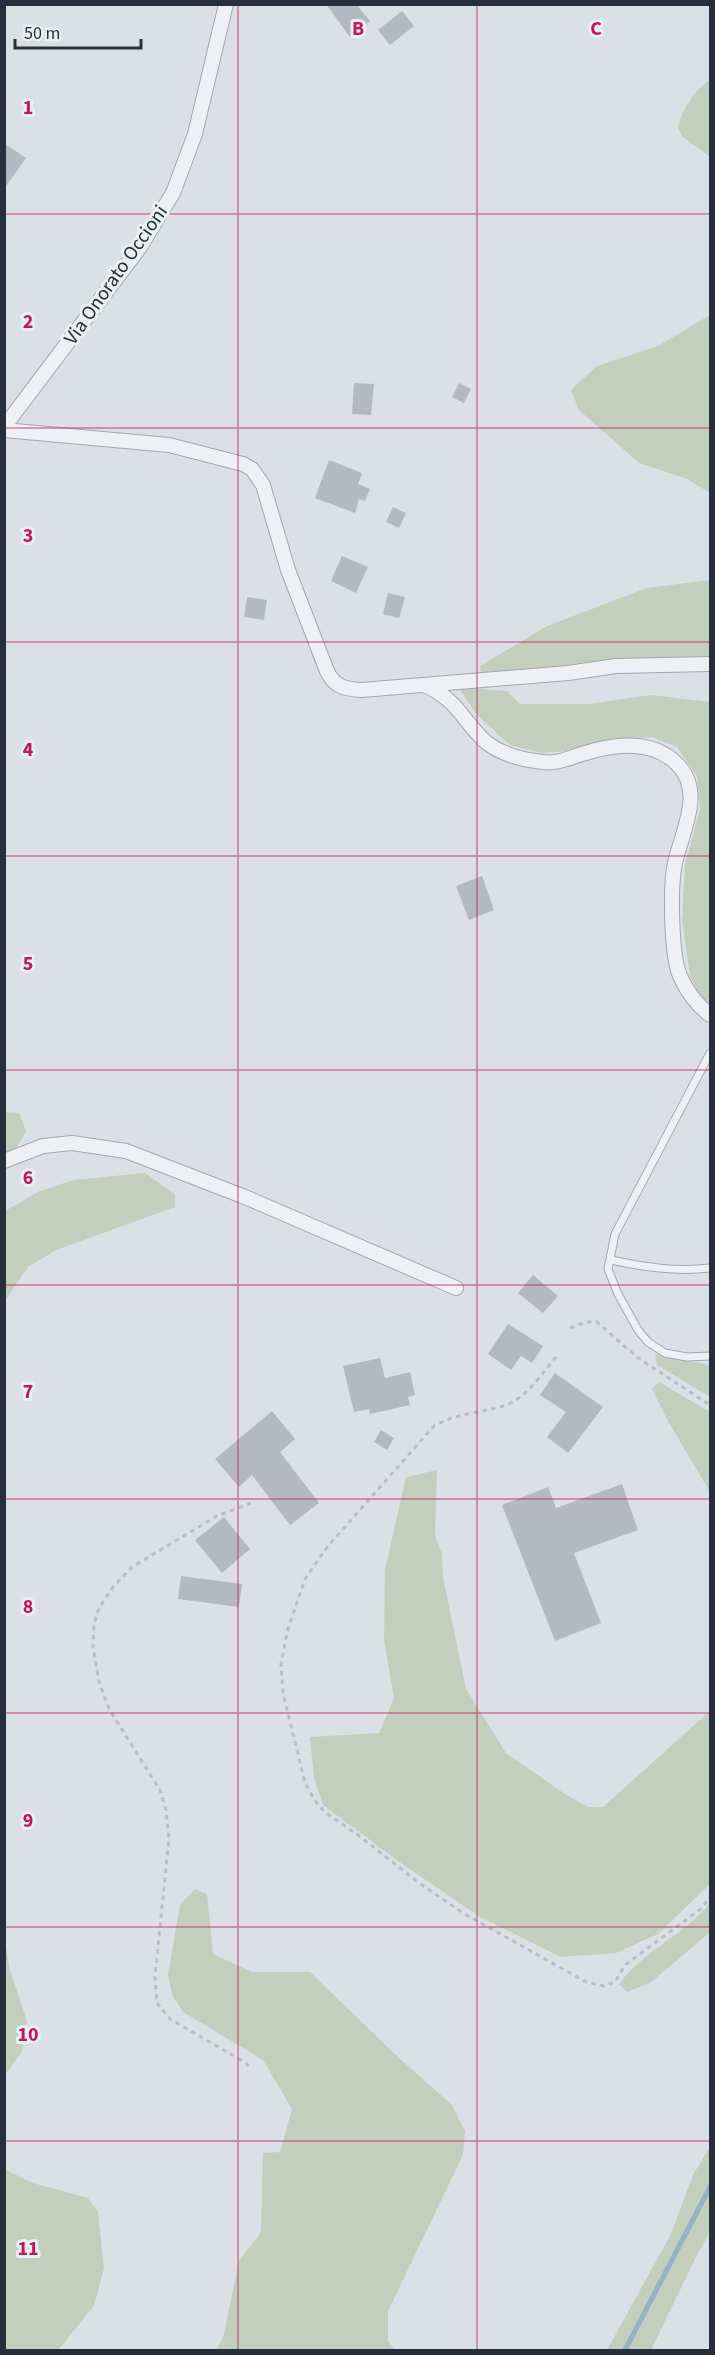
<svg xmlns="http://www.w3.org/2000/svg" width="715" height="2355" font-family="'Source Sans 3',sans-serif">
  <rect width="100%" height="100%" fill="#dbe0e6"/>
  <g fill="#c2cfbd">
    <path d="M710 80V157L683 137 678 128C681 111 695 89 710 80Z"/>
    <polygon points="710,315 710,493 687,479 639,463 579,410 571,390 597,366 658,346"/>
    <polygon points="710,580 710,662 482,676 480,666 547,626 647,588"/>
    <polygon points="458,687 507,691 520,704 588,704 651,695 710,702 710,1003 701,997 690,976 682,919 685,865 700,809 697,776 677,747 652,737 610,739 570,751 542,753 510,745 478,716"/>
    <polygon points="5,1112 19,1113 26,1131 17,1147 5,1154"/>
    <polygon points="145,1173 175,1194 175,1207 56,1250 28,1267 5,1301 5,1211 38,1192 73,1180"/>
    <polygon points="655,1354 710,1365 710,1397 657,1365"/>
    <polygon points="659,1382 710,1412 710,1492 668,1421 652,1389"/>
    <polygon points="437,1470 435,1536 442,1554 443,1577 466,1689 506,1753 565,1794 588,1807 603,1807 710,1711 710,1884 658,1934 616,1953 561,1957 480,1917 398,1861 323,1805 314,1778 310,1737 379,1733 394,1698 384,1640 385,1570 406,1477"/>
    <polygon points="195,1889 207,1894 213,1954 252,1972 310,1972 399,2058 451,2104 465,2131 463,2155 388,2311 388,2341 395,2350 216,2350 223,2338 239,2261 261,2232 263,2153 280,2152 292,2109 263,2060 183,2012 172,1995 168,1974 180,1905"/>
    <path d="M710 1903V1932L650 1983 627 1992 619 1984C645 1950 684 1935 710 1903Z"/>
    <polygon points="4,1930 9,1967 27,2021 22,2051 5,2075"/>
    <polygon points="710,2147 710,2232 698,2253 651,2350 607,2350 671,2234 693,2175"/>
    <polygon points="4,2169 33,2183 88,2198 98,2212 104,2268 94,2306 58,2350 5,2350"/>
  </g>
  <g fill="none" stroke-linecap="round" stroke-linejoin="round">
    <polyline stroke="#96b0c6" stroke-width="5" points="625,2350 710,2187"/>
  </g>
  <g fill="#b3b9c2">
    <polygon points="326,4 356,4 370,21 350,37"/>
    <polygon points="402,11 414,26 390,45 378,30"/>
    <polygon points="4,143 26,158 4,189"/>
    <polygon points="354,383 374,384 371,415 352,414"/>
    <polygon points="459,383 471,389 464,403 452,397"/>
    <polygon points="329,460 362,473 358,484 370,489 365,501 359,499 355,513 315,498"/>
    <polygon points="393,507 406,513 399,528 386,522"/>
    <polygon points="342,556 368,567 356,593 331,581"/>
    <polygon points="388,593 405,597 399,618 383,614"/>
    <polygon points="247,597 267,600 264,620 244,617"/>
    <polygon points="482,876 494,910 469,920 456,886"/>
    <polygon points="533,1275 558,1296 543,1313 518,1293"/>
    <polygon points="508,1324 543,1346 532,1363 521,1356 511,1370 488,1354"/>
    <polygon points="380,1358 385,1378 410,1372 415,1395 408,1397 410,1405 370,1414 369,1409 354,1412 343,1366"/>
    <polygon points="555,1373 603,1407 568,1453 547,1437 566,1412 540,1395"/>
    <polygon points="272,1411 295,1439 280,1452 319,1503 290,1525 252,1475 239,1487 215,1459"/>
    <polygon points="381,1430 394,1438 387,1450 374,1442"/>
    <polygon points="622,1484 638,1530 574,1553 601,1623 555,1641 502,1505 548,1487 556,1508"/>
    <polygon points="224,1517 250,1549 222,1573 195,1540"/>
    <polygon points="181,1576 242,1584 239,1607 178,1599"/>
  </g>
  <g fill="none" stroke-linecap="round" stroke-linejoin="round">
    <g stroke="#a1a7af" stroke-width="9">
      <g id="service">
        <polyline points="710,1053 615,1234 608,1269 618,1294 638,1330 648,1342 665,1353 687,1357 710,1356"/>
        <path d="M611 1260C644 1267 676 1272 710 1268"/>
      </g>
    </g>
    <g stroke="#a1a7af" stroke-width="16">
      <g id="minor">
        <polyline points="4,427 140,247 173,193 195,134 226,4"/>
        <path d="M4 430 169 445 243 464 252 469 263 485 288 570 327 671C335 688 346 689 362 690L568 673 616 666 710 664"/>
        <path d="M424 685C459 700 462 721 487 743 503 755 523 760 543 762 557 764 569 758 582 754 613 744 652 739 677 764 705 791 682 831 675 863 670 886 671 955 680 976 687 992 697 1005 710 1015"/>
        <polyline points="4,1161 43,1146 72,1143 126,1151 245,1197 456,1288"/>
      </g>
    </g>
    <g stroke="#babec4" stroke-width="3" stroke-dasharray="4.5 4.5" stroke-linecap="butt">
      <polyline points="570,1328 586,1322 597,1322 638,1358 710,1405"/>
      <path d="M556 1357C542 1374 527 1397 506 1405 482 1413 456 1413 434 1426L328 1546 305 1579 287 1632 281 1664 283 1693 305 1783 316 1802 326 1813 358 1835 419 1883 463 1913 586 1982 604 1986 615 1982 625 1965 702 1908 710 1897"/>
      <polyline points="251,1503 217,1516 132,1567 113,1587 99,1608 94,1624 93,1647 99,1682 109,1709 160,1790 166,1810 169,1838 155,1977 157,2003 170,2019 246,2063 251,2070"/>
    </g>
    <use href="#service" stroke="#eef0f4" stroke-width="7"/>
    <use href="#minor" stroke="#eef0f4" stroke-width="14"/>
  </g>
  <path fill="none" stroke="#c2185b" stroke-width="1.5" stroke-opacity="0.55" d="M238 4V2350M477 4V2350M4 214H710M4 428H710M4 642H710M4 856H710M4 1070H710M4 1285H710M4 1499H710M4 1713H710M4 1927H710M4 2141H710"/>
  <g text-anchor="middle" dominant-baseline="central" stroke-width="6" stroke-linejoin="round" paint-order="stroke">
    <g font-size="20" fill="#262f3b" stroke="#eaeff3">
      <text transform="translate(116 275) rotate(-55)">Via Onorato Occioni</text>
    </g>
  </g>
  <g font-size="20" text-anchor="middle" font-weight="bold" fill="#c2185b" stroke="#eaeff3" stroke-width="6" stroke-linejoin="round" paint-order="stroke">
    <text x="358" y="35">B</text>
    <text x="596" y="35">C</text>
    <text x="28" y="114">1</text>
    <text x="28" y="328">2</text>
    <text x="28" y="542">3</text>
    <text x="28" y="756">4</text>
    <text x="28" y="970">5</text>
    <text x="28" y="1184">6</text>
    <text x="28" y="1398">7</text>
    <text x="28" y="1613">8</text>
    <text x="28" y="1827">9</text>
    <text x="28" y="2041">10</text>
    <text x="28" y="2255">11</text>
  </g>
  <rect width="715" height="2355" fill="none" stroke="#262f3b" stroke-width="12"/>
  <path d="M15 39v9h126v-9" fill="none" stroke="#262f3b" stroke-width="3"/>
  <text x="24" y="39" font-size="18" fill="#262f3b" stroke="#eaeff3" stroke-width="4.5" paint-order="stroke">50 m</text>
</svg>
